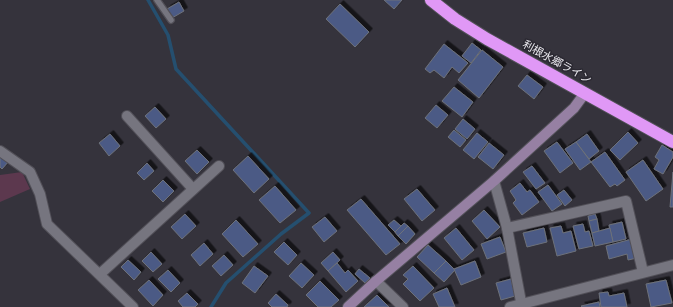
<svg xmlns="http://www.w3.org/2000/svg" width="673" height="307" font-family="Rubik,'Noto Sans JP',sans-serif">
  <defs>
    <filter id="shadow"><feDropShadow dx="3.5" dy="-3.5" stdDeviation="0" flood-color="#0009"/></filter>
  </defs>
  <rect width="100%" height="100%" fill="#35333c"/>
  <polygon fill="#5c384e" points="22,172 30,189 0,202 0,175"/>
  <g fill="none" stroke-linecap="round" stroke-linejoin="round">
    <polyline stroke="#254f6f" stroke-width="3.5" points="148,0 168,35 176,69 309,213 281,234 226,283 211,307"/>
  </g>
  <g fill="#4b5a85" stroke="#6d717a" filter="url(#shadow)">
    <polygon points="384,0 402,0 394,9"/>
    <polygon points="179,2 184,11 172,18 167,9"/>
    <polygon points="340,4 369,32 355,47 326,19"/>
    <polygon points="472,43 481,50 471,63 462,56"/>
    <polygon points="444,44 468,63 459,73 452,67 444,78 434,70 430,73 425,69"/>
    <polygon points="482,50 503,67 479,98 458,80"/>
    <polygon points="527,75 543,87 534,99 518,86"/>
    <polygon points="454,87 473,102 462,117 442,101"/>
    <polygon points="436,105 448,115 437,128 425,118"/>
    <polygon points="155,107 166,119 156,128 145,116"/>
    <polygon points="463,119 475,129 467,139 455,129"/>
    <polygon points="454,130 466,140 460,147 448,137"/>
    <polygon points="628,132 638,143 620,160 610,150"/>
    <polygon points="477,133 488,142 474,159 463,150"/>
    <polygon points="110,134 120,146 109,156 99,143"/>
    <polygon points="587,134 599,151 589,159 576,142"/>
    <polygon points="557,142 573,163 560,173 544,151"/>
    <polygon points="576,142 591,162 580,170 565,149"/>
    <polygon points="489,143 504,155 493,169 478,157"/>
    <polygon points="662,145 673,152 673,157 663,174 654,169 659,160 655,157"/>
    <polygon points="197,150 209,162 197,174 185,161"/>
    <polygon points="605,152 625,180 617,186 615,184 610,187 591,162"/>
    <polygon points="0,154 9,161 2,169 0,167"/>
    <polygon points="248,156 269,179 254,193 233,170"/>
    <polygon points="643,160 663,189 646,201 626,172"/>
    <polygon points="147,163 154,171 144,180 137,173"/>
    <polygon points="532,166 545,183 536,189 523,172"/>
    <polygon points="673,172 673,207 670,207"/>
    <polygon points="163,180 174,191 163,202 152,191"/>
    <polygon points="520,183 527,192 530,190 539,202 522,215 513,203 516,200 510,191"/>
    <polygon points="548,185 562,204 552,211 538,192"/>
    <polygon points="275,186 296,210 280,223 259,200"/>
    <polygon points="417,189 435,210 422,221 404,199"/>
    <polygon points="564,190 572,200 565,206 557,195"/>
    <polygon points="361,199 400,244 386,255 347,210"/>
    <polygon points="484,210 500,227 487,239 472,221"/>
    <polygon points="185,214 196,226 182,239 171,227"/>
    <polygon points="595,214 597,219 589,221 588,216"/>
    <polygon points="325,217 337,231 324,242 312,227"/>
    <polygon points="597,219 599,231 592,233 589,221"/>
    <polygon points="236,220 258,244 243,257 222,234"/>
    <polygon points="394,220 401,226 395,232 388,225"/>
    <polygon points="622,222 626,239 613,242 609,225"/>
    <polygon points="404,223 408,226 398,236 395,232"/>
    <polygon points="583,224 585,232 589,231 593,246 579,249 573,226"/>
    <polygon points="408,226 415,234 406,244 398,236"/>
    <polygon points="561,226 563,233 571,231 576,251 557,256 550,228"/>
    <polygon points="456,228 474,250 462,260 444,238"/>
    <polygon points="544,228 547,242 527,247 523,233"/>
    <polygon points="610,228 613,242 595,246 592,233"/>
    <polygon points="500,237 506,252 487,259 481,244"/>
    <polygon points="632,239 637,258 628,260 627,254 609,259 606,246"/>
    <polygon points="284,242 297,255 288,265 274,252"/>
    <polygon points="204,243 213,254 200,266 191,255"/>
    <polygon points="428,245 446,261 434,273 417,257"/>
    <polygon points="151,252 162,264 153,272 142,261"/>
    <polygon points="333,252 340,260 328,271 321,263"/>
    <polygon points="224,255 233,265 221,276 212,266"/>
    <polygon points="128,260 141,272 134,280 121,267"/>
    <polygon points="446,261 455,270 444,282 434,273"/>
    <polygon points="475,261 481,277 461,285 454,269"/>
    <polygon points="301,263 314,275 302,288 289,276"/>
    <polygon points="337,263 345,273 348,270 358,281 346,292 328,271"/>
    <polygon points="254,266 268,276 255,293 242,283"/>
    <polygon points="413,266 434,288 420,301 403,284 408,279 403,275"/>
    <polygon points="359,269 370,278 365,283 355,274"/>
    <polygon points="168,270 180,283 171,292 158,279"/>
    <polygon points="511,279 515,296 501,300 496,283"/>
    <polygon points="149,280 163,295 153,306 138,290"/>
    <polygon points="666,280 672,303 651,307 646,284"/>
    <polygon points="320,281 339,300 331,307 318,307 306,295"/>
    <polygon points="447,288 455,307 439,307 433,294"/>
    <polygon points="608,292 609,296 624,293 627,307 601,307 599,293"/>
    <polygon points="187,293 198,304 195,307 183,307 178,301"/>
    <polygon points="276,294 288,305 287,307 272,307 268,303"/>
    <polygon points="377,295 389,307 364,307"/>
    <polygon points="599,302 600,307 582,307 581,306"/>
  </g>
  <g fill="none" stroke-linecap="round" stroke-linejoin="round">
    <g stroke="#525058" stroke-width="8">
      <polyline id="lane" points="157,0 171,20"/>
    </g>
    <g stroke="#525058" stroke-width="12">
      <g id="street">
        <polyline points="127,116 193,189"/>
        <polyline points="0,151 30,172 40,194 47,224 133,307"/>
        <polyline points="494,181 507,228 522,307"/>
        <polyline points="507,228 626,201 643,272"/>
        <polyline points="100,274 219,166"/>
        <polyline points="376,281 403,307"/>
        <polyline points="510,307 673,265"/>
      </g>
    </g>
    <g stroke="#525058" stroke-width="12">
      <polyline id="secondary" points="348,307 376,281 494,181 574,108 585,93"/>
    </g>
    <g stroke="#525058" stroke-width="14">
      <polyline id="highway" points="431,0 455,19 487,39 673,142"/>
    </g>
    <use href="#lane" stroke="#76757f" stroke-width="5.5"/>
    <use href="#street" stroke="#76757f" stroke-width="10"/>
    <use href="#secondary" stroke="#9680a3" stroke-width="10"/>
    <use href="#highway" stroke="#e098f6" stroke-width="12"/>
  </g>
  <g text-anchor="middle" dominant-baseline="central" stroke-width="3" stroke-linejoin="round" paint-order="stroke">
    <g font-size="11" fill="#e9e8ee" stroke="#2b2932">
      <text transform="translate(557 62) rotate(29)">利根水郷ライン</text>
    </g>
  </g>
</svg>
